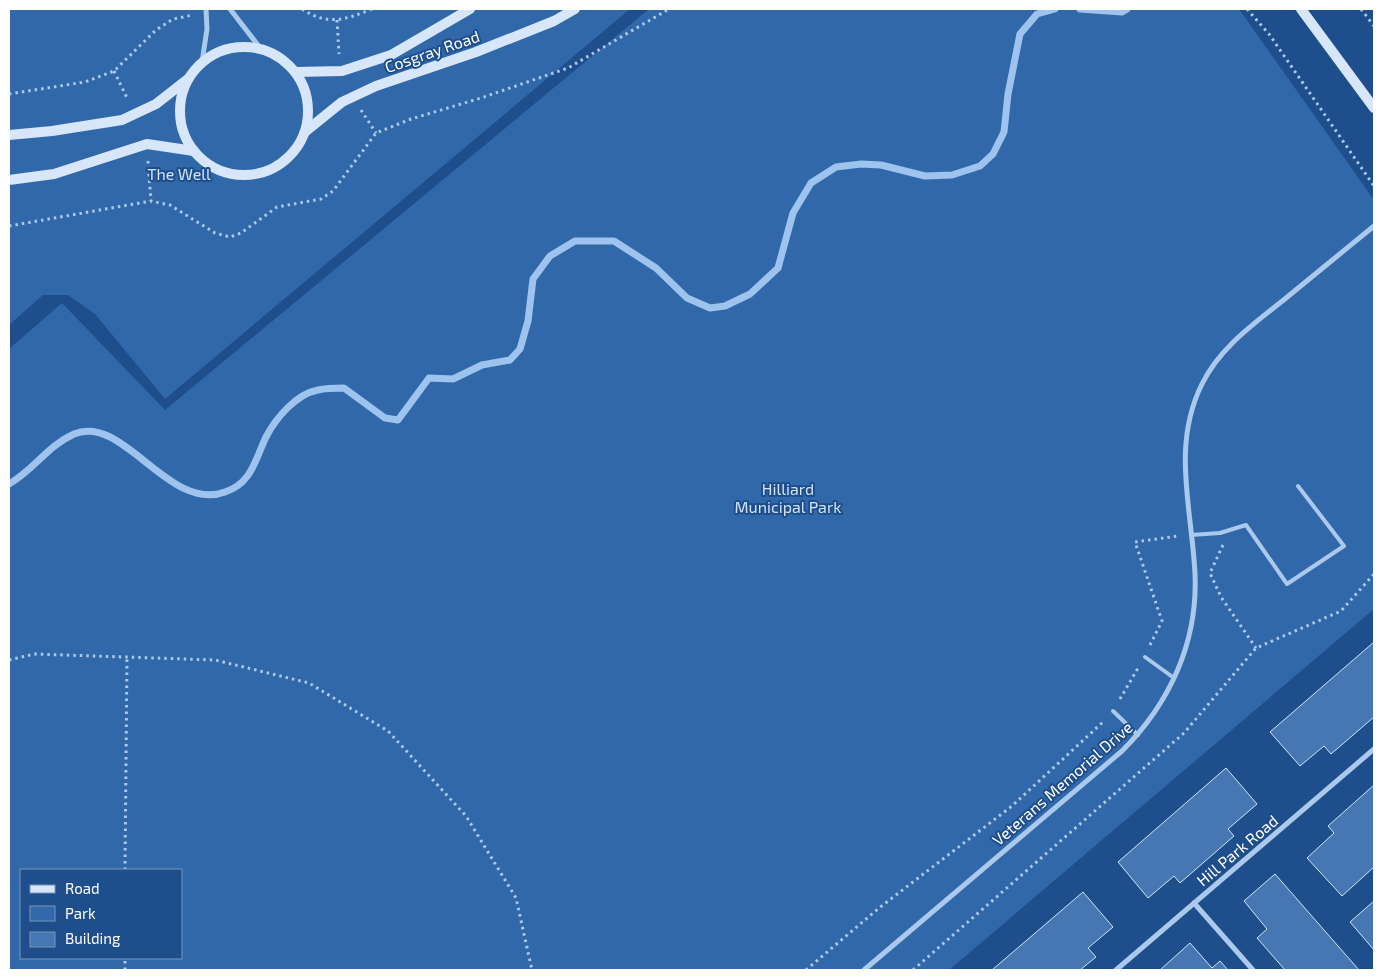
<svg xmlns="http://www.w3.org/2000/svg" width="1383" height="979" font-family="'Exo 2',sans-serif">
  <rect width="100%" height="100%" fill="#1e4e8c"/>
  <g fill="#3168a9" fill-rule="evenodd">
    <polygon points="9,9 630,9 165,399 95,314 68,295 43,295 9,325"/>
    <path d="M649 9H1239L1374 200V609L949 970H9V349L62 303 165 410ZM21 870H181V958H21Z"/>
  </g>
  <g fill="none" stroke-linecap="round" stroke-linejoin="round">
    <g stroke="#9ec3ee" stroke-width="7">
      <polyline points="1080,9 1122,12 1127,9"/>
      <path d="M9 484C34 470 47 446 74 434 123 413 169 513 225 492 252 483 255 460 266 437 276 418 296 394 318 390 326 388 336 388 344 388L385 418 398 420 429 378 453 379 482 365 510 360 520 349 528 321 533 279 550 256 575 241H614L656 268 687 298 710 308 725 306 750 294 778 268 793 213 811 183 836 167 861 164 881 165 925 176 952 175 980 166 993 154 1004 132 1008 94 1020 34 1037 14 1055 9"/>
    </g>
  </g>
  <g fill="#4677b3" stroke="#d0e3f9">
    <polygon points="1374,642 1374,717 1331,754 1324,746 1300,766 1270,732"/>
    <polygon points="1226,768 1257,804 1228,829 1234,836 1180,883 1174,876 1148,898 1118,862"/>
    <polygon points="1374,785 1374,867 1342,896 1307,858 1334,833 1328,826"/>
    <polygon points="1275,874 1359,970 1285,970 1257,938 1267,929 1244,901"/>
    <polygon points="1083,892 1113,927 1088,948 1096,957 1080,970 992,970"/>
    <polygon points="1374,901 1374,950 1350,922"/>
    <polygon points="1190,943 1212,968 1220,961 1228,970 1160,970"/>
  </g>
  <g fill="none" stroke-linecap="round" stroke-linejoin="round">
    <g stroke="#abc9ec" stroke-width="3" stroke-dasharray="2.5 4" stroke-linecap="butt">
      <path d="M302 9C327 26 345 20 372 9"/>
      <polyline points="1247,9 1269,34 1374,186"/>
      <polyline points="1361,9 1374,26"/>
      <polyline points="337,20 339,54"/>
      <polyline points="114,71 128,100"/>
      <polyline points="9,94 85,82 114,71 156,30 173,19 193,15"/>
      <polyline points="361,110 376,133"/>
      <polyline points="148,161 151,201"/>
      <polyline points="9,226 151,201 170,205 215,233 230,237 241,233 277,207 321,199 333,191 376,133 411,119 481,98 568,68 669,9"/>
      <polyline points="1223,545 1210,573 1221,597 1256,648"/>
      <polyline points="1150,645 1162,621 1135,542 1178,536"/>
      <polyline points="9,660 34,654 215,660 309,683 388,731 466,816 516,898 532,970"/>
      <polyline points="1120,699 1138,668"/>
      <polyline points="125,870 127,656"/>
      <polyline points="125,970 125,958"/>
      <polyline points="806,970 879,908 1012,806 1104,721"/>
      <polyline points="913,970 1184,733 1256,648 1341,611 1374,574"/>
    </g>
    <g stroke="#abc9ec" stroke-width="4">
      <polyline points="1191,535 1220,533 1246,525 1287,584 1344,546 1298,486"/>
      <polyline points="1145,657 1174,678"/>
      <polyline points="1113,711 1138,735"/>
    </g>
    <g stroke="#abc9ec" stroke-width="5">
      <polyline points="230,9 261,49"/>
      <polyline points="202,62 207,29 206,9"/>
      <polyline points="1194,903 1253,970"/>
      <path d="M864 970 1122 751C1170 703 1198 642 1195 574 1192 509 1171 446 1202 384 1220 347 1255 323 1286 298 1315 274 1345 250 1374 226"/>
      <polyline points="1116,970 1374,749"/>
    </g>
    <g stroke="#d7e6f9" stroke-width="10">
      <polyline points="1301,9 1374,108"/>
      <circle cx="244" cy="111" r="64"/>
      <polyline points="296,72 342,71 391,55 470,9"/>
      <polyline points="306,131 342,102 376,86 476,52 554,21 575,9"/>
      <polyline points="9,135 52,131 122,120 156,104 188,79"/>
      <polyline points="9,180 54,174 147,144 194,151"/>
    </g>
  </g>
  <g text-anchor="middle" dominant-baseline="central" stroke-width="4" stroke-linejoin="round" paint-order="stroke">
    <g font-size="16" fill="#fff" stroke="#1e4e8c">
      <text transform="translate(432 51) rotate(-19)">Cosgray Road</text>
      <text transform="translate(1062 783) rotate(-41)">Veterans Memorial Drive</text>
      <text transform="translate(1237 850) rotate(-40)">Hill Park Road</text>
    </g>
    <g font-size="16" fill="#d0e3f9" stroke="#1e4e8c">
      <text x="179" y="173">The Well</text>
      <text x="788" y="488">Hilliard<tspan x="788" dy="18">Municipal Park</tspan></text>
    </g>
  </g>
  <rect width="1383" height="979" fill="none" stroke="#ffffff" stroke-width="20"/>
  <rect x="20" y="869" width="162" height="90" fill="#1e4e8c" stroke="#7895ba"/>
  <rect x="30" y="885" width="25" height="8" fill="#d7e6f9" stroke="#7895ba"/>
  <text x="65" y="894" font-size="15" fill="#ffffff">Road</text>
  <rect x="30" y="906" width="25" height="15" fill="#3168a9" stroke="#7895ba"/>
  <text x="65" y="919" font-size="15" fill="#ffffff">Park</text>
  <rect x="30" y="932" width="25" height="15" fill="#4677b3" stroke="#7895ba"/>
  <text x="65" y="944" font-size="15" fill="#ffffff">Building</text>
</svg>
